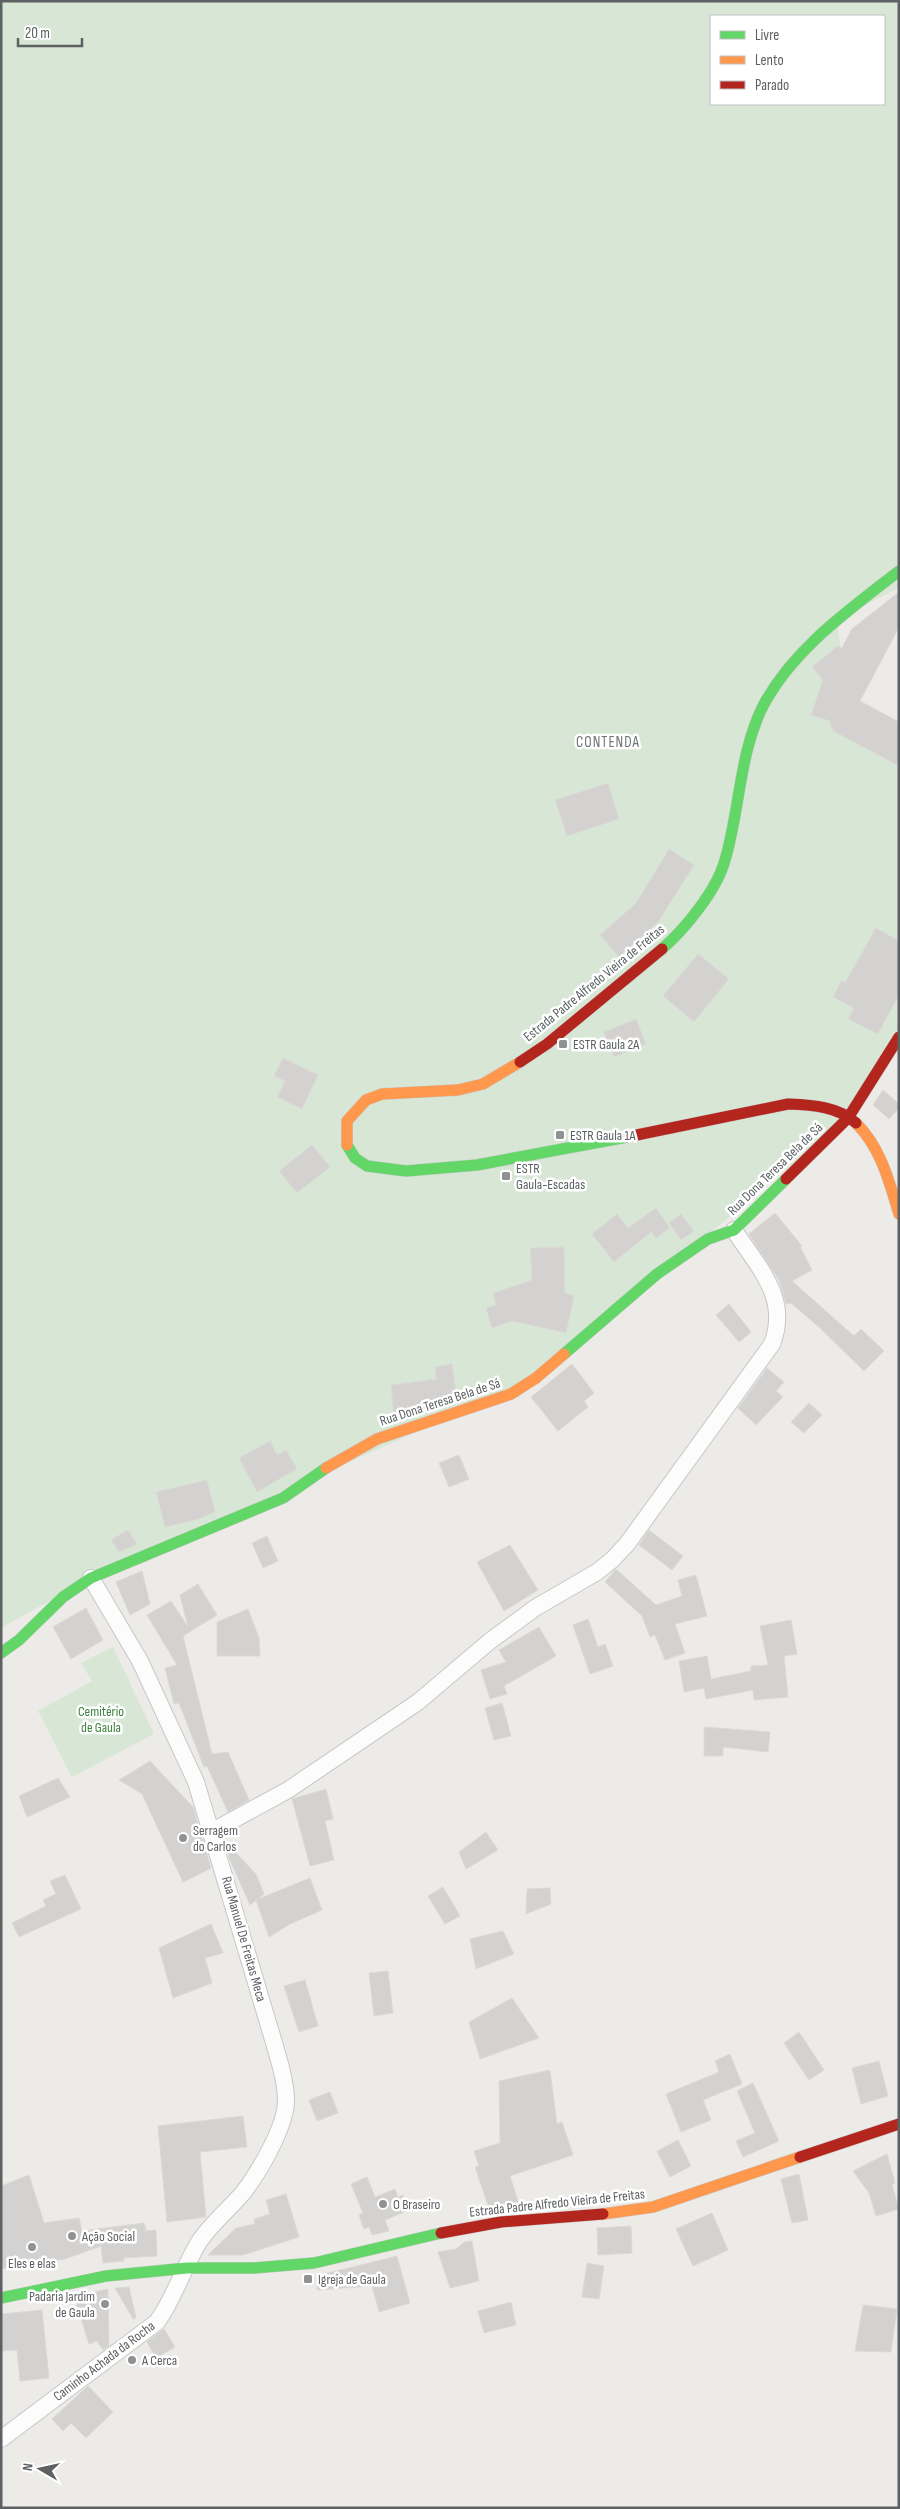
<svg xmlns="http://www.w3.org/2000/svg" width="900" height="2509" font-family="'Sofia Sans Condensed',sans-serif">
  <rect width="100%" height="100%" fill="#ecebe8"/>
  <g fill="#d8e7d5" fill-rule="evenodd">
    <path d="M1 1H899V588L837 619 848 710 899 744V1030L848 1118 536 1378 91 1578 1 1628ZM711 16H884V104H711Z"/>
    <polygon points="113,1647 154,1734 72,1777 38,1711 92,1681 81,1663"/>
  </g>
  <g fill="#d3d2d0" stroke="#dcdad7">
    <polygon points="899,592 899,627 860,701 899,722 899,766 833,731 830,721 811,715 823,680 812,667 838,646 842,648 852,629"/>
    <polygon points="608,783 619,819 567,836 555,800"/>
    <polygon points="669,849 694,865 658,922 619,957 600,935 636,903"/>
    <polygon points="876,928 899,941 899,995 878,1034 848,1019 854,1008 833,997 841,981 845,983"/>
    <polygon points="698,954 729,979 694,1022 663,996"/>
    <polygon points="636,1019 646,1044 614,1057 604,1032"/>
    <polygon points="283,1058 318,1075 302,1109 277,1097 285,1081 274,1076"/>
    <polygon points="883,1090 899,1104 899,1108 889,1119 873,1105"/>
    <polygon points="312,1145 330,1167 297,1193 279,1171"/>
    <polygon points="656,1208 670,1228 656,1238 651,1232 614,1262 592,1234 617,1214 628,1228"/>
    <polygon points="775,1213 802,1246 800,1247 812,1270 792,1281 854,1336 861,1329 884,1351 864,1371 820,1328 791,1303 786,1304 779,1280 749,1234"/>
    <polygon points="681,1214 694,1231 681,1240 669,1223"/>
    <polygon points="564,1247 565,1293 574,1296 566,1333 512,1321 492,1328 486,1308 496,1305 493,1293 532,1280 530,1248"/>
    <polygon points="729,1304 751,1332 739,1342 716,1315"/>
    <polygon points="452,1364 457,1398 394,1419 391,1385 436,1379 435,1367"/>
    <polygon points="572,1364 594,1393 584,1401 588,1407 558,1431 531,1397"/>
    <polygon points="767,1368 784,1382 776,1391 783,1397 756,1425 738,1408"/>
    <polygon points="809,1403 822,1415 804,1433 791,1422"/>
    <polygon points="270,1441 277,1455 286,1450 297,1469 257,1492 239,1458"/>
    <polygon points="459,1455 469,1479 449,1487 439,1463"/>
    <polygon points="207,1480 215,1512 196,1520 165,1527 156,1492"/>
    <polygon points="128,1530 137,1544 119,1552 111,1540"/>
    <polygon points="649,1530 683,1556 672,1570 639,1545"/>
    <polygon points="267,1536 278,1561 263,1568 252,1543"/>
    <polygon points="510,1545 538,1590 504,1611 477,1562"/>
    <polygon points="616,1569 656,1605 682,1596 678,1580 696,1575 707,1616 675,1624 685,1653 665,1660 655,1635 650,1637 642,1616 605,1582"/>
    <polygon points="142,1571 150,1604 130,1615 116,1582"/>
    <polygon points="198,1584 217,1615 183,1636 212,1754 228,1752 249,1800 228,1812 207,1766 204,1767 179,1703 174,1704 165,1668 177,1665 147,1615 171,1601 188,1627 180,1595"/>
    <polygon points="86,1608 103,1640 71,1659 53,1627"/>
    <polygon points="248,1609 259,1638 260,1656 217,1656 217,1622"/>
    <polygon points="588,1619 598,1647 605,1644 613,1666 590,1674 573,1625"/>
    <polygon points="791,1620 797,1654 784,1656 788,1697 754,1700 753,1690 706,1699 704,1688 684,1692 679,1661 707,1656 711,1679 751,1671 751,1666 768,1665 760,1626"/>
    <polygon points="539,1627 556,1656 504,1686 507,1694 490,1699 481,1670 506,1662 499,1650"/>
    <polygon points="502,1703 511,1736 494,1740 485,1708"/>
    <polygon points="704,1727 770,1732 768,1752 723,1747 723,1756 704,1756"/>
    <polygon points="150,1761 193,1807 211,1868 183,1882 142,1794 119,1780"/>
    <polygon points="58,1778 70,1797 27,1817 19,1796"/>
    <polygon points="326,1789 333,1819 325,1821 334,1860 310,1866 292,1799"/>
    <polygon points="486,1832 498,1850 466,1869 459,1852"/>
    <polygon points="224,1840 256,1874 264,1894 250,1905 230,1860"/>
    <polygon points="65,1875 81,1909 19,1937 12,1923 46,1906 43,1900 56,1894 50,1881"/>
    <polygon points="310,1878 322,1910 290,1924 269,1937 256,1900"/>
    <polygon points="443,1887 460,1916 445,1924 428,1896"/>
    <polygon points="550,1888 551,1904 526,1914 527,1889"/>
    <polygon points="211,1924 223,1953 205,1958 212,1983 173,1998 159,1948"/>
    <polygon points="503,1931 514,1954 476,1969 470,1939"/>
    <polygon points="388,1971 393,2013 374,2016 369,1973"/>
    <polygon points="305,1980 318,2026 299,2032 284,1986"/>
    <polygon points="512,1998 539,2038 480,2059 469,2022"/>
    <polygon points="799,2032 824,2070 809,2080 784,2043"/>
    <polygon points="730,2054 742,2084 703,2100 711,2120 681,2132 666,2094 719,2072 715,2061"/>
    <polygon points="879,2061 888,2096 861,2104 852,2068"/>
    <polygon points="550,2070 557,2124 562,2122 573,2155 510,2176 519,2204 490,2211 475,2167 479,2166 474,2151 500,2143 499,2081"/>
    <polygon points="753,2083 779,2141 743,2157 736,2141 755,2133 737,2091"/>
    <polygon points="330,2092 338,2113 317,2121 309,2100"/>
    <polygon points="243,2116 247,2147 200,2152 206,2217 167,2222 158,2126"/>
    <polygon points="678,2140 691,2166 670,2177 657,2151"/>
    <polygon points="887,2154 895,2183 892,2185 899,2209 876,2216 869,2193 853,2171"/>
    <polygon points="799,2174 808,2220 792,2223 781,2179"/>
    <polygon points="29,2175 44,2223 79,2218 82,2231 144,2223 146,2230 144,2231 156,2230 157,2256 123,2258 124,2261 103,2263 101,2246 65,2259 1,2269 1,2186"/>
    <polygon points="367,2177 375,2197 395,2189 398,2197 403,2195 409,2210 385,2220 389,2231 372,2235 369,2227 364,2229 359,2215 363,2213 351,2184"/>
    <polygon points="286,2194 299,2237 243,2255 208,2255 236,2228 255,2224 254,2219 270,2214 266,2200"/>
    <polygon points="712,2213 728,2250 693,2266 676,2229"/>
    <polygon points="631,2226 632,2253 598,2255 597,2228"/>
    <polygon points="472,2241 479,2281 450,2288 438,2252 456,2249 464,2242"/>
    <polygon points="397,2256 410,2303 379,2312 372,2286 317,2290 316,2276"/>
    <polygon points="587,2263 604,2266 599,2299 582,2297"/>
    <polygon points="129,2287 136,2318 133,2319 115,2288"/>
    <polygon points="108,2289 109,2346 103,2350 97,2341 89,2344 74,2296"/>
    <polygon points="511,2302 516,2325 484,2333 478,2311"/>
    <polygon points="863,2305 897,2309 891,2352 855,2351"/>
    <polygon points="42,2310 49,2378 20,2381 17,2350 1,2351 1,2314"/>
    <polygon points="164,2329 175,2347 156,2358 147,2342"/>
    <polygon points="88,2386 113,2412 86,2438 71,2423 63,2431 52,2419"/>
  </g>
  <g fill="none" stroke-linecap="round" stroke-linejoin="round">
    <g stroke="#c7c7c7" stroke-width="18">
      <g id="street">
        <path d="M211 1832 288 1790 418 1702 490 1641 535 1608 597 1572 612 1560 627 1544 772 1344C790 1298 758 1267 734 1230"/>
        <path d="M1 2439 157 2322C175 2297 183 2268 199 2242 211 2224 228 2210 242 2194 258 2174 285 2128 286 2102 286 2080 278 2057 272 2036L196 1782 140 1661 91 1578"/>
      </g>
    </g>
    <g stroke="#c9c9c9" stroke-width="12">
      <g id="fast">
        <path d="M662 949C685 929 717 890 725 860 740 810 739 754 763 706 793 649 849 610 899 571"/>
        <polyline points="347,1145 355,1158 367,1166 406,1171 477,1165 627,1137"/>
        <polyline points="564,1354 657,1274 708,1239 734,1230 786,1179"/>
        <polyline points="1,1653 19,1640 63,1597 91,1578 283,1498 326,1468"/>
        <polyline points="1,2298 106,2276 187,2268 253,2268 314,2263 441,2233"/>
      </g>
    </g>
    <g stroke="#c9c9c9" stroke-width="12">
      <g id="slow">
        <path d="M856 1123C881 1148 889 1181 899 1214"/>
        <polyline points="347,1145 347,1121 366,1100 382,1094 458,1090 483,1084 520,1062"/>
        <polyline points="326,1468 377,1439 511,1394 536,1378 564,1354"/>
        <polyline points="603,2214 653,2207 800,2157"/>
      </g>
    </g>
    <g stroke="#c9c9c9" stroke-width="12">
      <g id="jam">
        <polyline points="520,1062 547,1044 662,949"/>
        <path d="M627 1137 788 1104C811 1105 838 1106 856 1123"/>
        <polyline points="786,1179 848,1118 899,1037"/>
        <polyline points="800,2157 899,2124"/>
        <polyline points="441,2233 501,2222 603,2214"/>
      </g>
    </g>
    <use href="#street" stroke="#fcfcfc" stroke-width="16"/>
    <use href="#fast" stroke="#63d668" stroke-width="11"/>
    <use href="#slow" stroke="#ff974d" stroke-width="11"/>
    <use href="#jam" stroke="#b3261e" stroke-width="11"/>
  </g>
  <g fill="#8f9192" stroke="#fff" stroke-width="2">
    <rect x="558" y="1039" width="10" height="10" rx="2.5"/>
    <rect x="555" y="1130" width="10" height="10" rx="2.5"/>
    <rect x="501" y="1171" width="10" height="10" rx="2.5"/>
    <circle cx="183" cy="1838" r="5"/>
    <circle cx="383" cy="2204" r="5"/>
    <circle cx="72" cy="2236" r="5"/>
    <circle cx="32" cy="2247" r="5"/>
    <rect x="303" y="2274" width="10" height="10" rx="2.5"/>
    <circle cx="105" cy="2304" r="5"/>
    <circle cx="132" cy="2360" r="5"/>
  </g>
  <g text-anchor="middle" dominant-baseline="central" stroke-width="5" stroke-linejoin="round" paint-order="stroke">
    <g font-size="14" fill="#5d6164" stroke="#fff">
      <text transform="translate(594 983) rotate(-39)">Estrada Padre Alfredo Vieira de Freitas</text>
      <text transform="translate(775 1169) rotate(-44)">Rua Dona Teresa Bela de Sá</text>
      <text transform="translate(440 1402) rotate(-18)">Rua Dona Teresa Bela de Sá</text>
      <text transform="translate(244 1939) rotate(74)">Rua Manuel De Freitas Meca</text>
      <text transform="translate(557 2203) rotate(-6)">Estrada Padre Alfredo Vieira de Freitas</text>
      <text transform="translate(104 2361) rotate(-37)">Caminho Achada da Rocha</text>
    </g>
    <g font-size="14" fill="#5d6164" stroke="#fff" text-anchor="start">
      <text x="573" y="1044">ESTR Gaula 2A</text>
      <text x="570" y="1135">ESTR Gaula 1A</text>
      <text x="516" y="1168">ESTR<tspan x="516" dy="16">Gaula-Escadas</tspan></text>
      <text x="193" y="1830">Serragem<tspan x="193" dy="16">do Carlos</tspan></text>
      <text x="393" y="2204">O Braseiro</text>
      <text x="82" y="2236">Ação Social</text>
      <text x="32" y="2263" text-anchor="middle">Eles e elas</text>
      <text x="318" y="2279">Igreja de Gaula</text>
      <text x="95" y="2296" text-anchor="end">Padaria Jardim<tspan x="95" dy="16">de Gaula</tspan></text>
      <text x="142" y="2360">A Cerca</text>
    </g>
    <g font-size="14" fill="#41823f" stroke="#fff">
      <text x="101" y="1711">Cemitério<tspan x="101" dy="16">de Gaula</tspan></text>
    </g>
    <g font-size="15" letter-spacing="1" fill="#6f7376" stroke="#fff">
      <text x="608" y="742">CONTENDA</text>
    </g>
  </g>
  <rect width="900" height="2509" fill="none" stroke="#5d6164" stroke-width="5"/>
  <rect x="710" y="15" width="175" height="90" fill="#ffffff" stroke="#bec0c1"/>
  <rect x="720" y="31" width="25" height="8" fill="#63d668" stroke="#bec0c1"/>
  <text x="755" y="40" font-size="15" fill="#5d6164">Livre</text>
  <rect x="720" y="56" width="25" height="8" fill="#ff974d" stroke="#bec0c1"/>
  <text x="755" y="65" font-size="15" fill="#5d6164">Lento</text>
  <rect x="720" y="81" width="25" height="8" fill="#b3261e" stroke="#bec0c1"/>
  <text x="755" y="90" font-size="15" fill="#5d6164">Parado</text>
  <g transform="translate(40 2469) rotate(279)" stroke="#ffffff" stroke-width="4" paint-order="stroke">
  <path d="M0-4L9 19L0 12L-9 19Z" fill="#5d6164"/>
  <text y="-8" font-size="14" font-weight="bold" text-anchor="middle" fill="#5d6164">N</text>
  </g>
  <path d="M18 38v8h64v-8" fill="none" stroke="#5d6164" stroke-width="2.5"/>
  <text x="25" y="38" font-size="15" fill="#5d6164" stroke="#ffffff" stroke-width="4" paint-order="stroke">20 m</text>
</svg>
